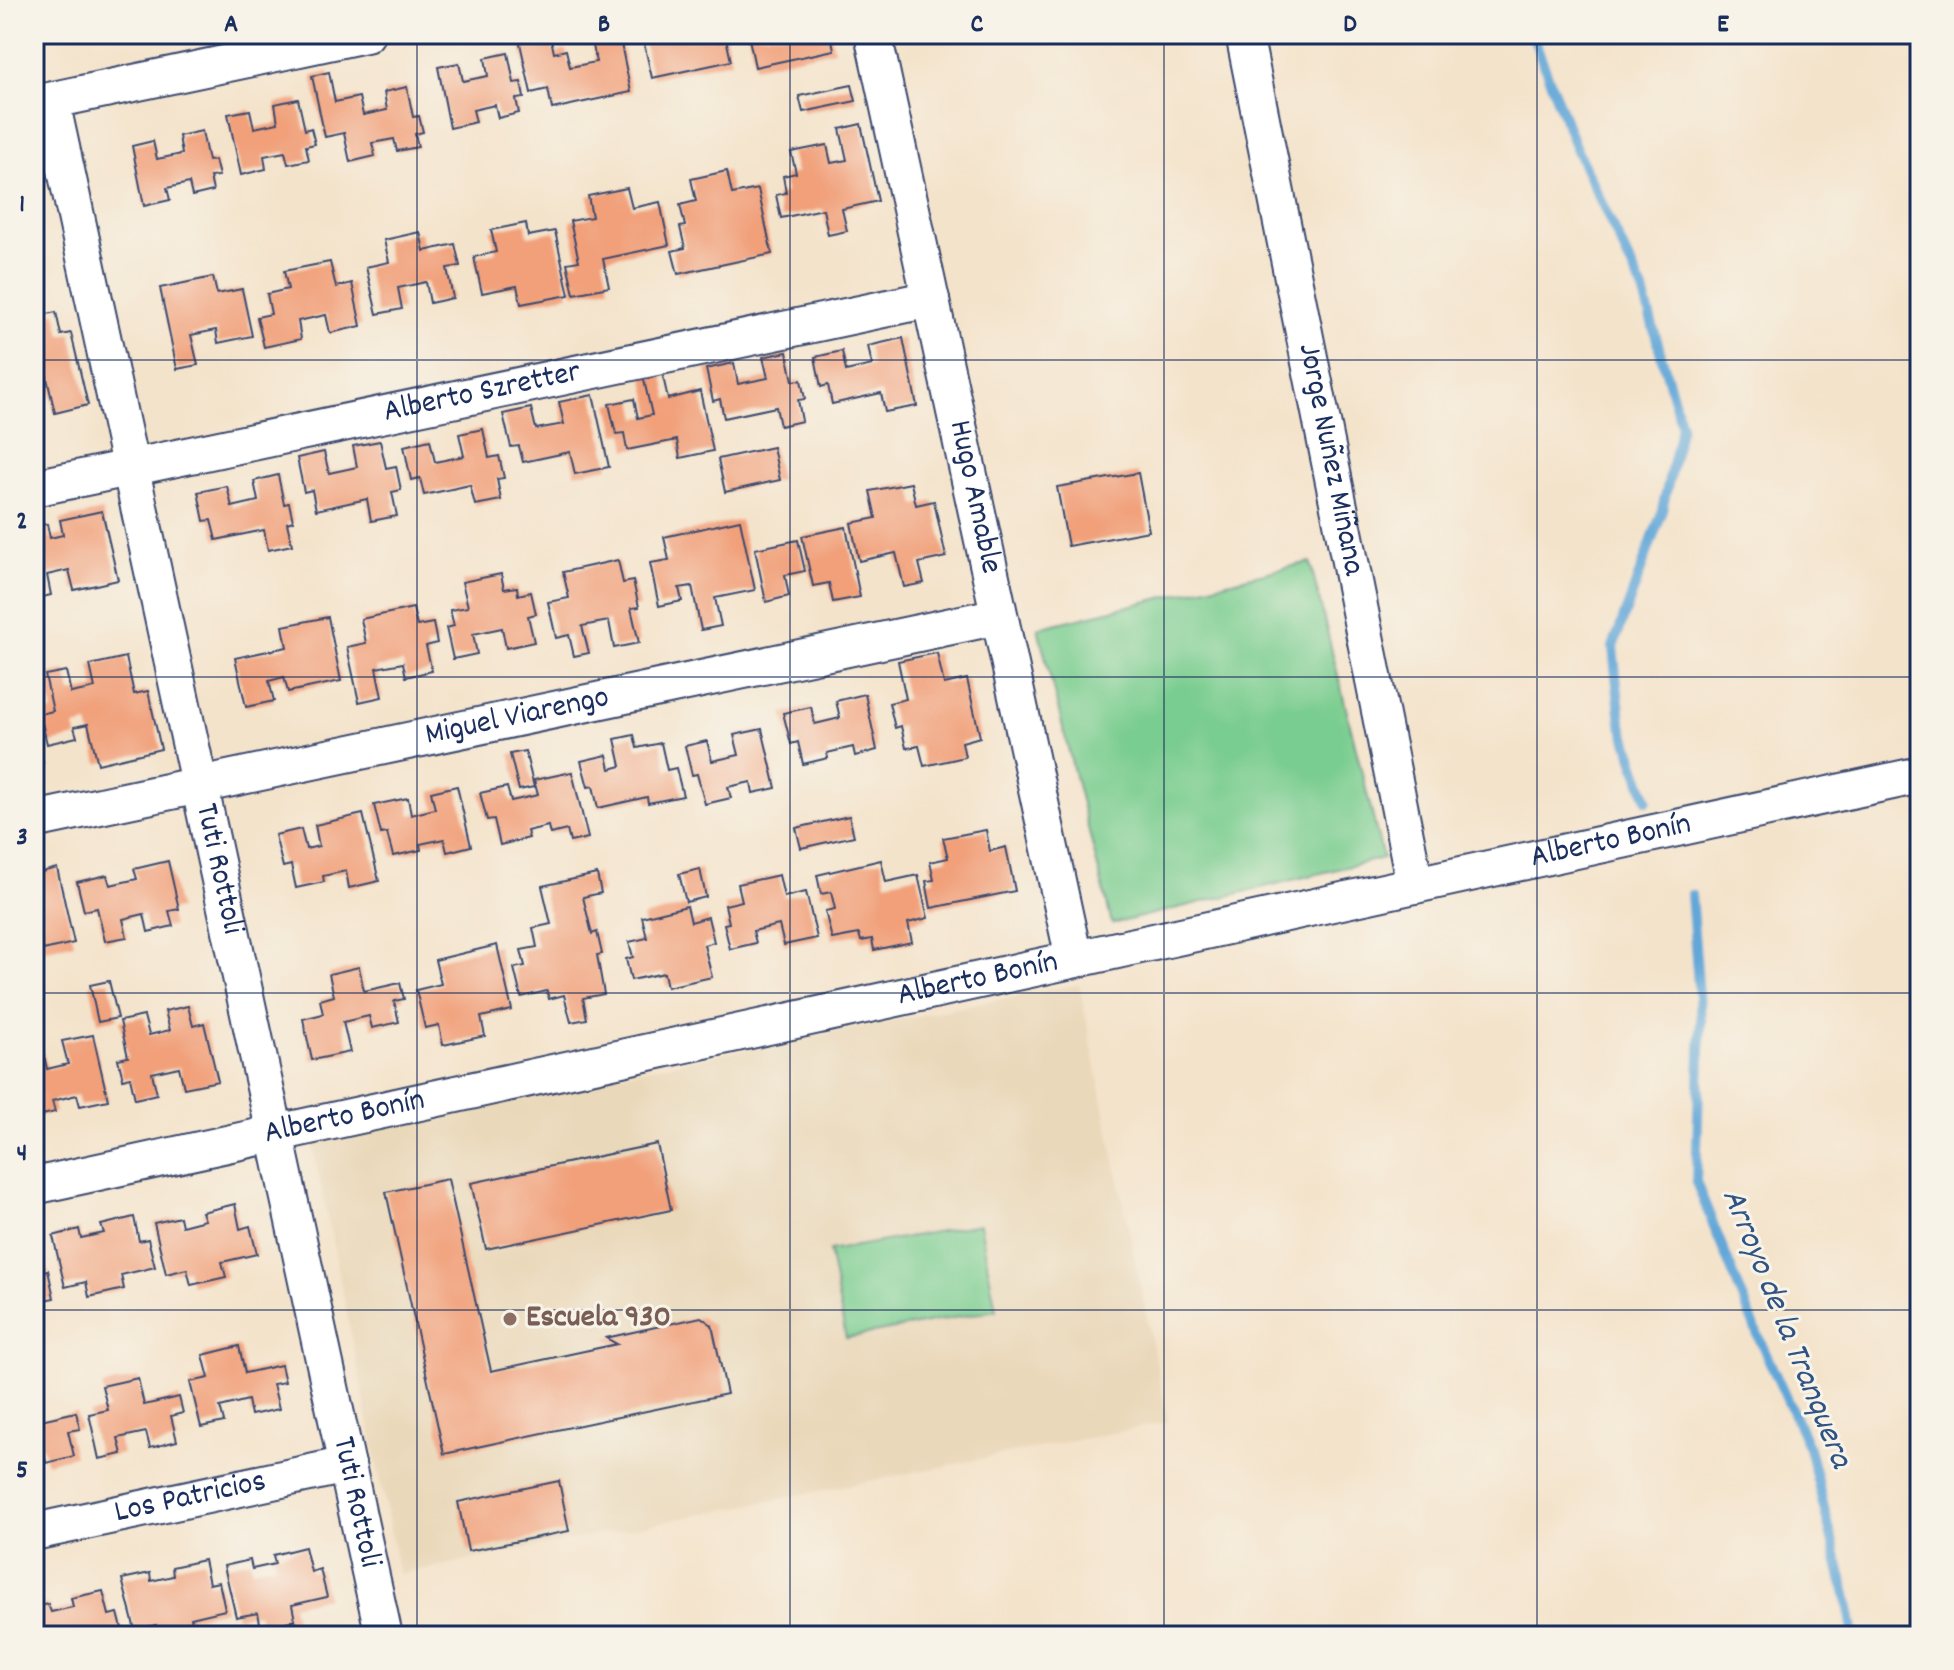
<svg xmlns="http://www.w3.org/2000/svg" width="1954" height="1670" font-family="Dekko,sans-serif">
  <rect width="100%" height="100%" fill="#f7f3e8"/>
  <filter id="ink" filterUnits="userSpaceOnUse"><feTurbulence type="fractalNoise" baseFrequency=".0125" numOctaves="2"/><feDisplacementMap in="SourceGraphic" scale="16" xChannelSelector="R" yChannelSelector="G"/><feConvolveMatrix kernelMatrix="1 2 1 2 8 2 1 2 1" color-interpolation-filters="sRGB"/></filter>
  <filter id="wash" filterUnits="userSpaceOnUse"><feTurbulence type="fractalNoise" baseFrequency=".006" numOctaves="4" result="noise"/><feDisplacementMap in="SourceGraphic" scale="32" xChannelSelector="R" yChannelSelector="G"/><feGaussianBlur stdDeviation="1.8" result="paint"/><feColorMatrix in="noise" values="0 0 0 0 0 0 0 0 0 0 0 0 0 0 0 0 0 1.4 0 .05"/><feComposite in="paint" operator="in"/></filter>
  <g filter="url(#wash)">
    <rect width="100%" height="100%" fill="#f4e3cb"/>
    <polygon fill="#ead8ba" points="1079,984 1168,1422 399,1574 311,1135"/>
    <g fill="#7acd90" stroke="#4a7e77" stroke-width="2">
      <polygon points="1310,562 1383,858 1112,924 1038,628"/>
      <polygon points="980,1224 996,1310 846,1338 829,1251"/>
    </g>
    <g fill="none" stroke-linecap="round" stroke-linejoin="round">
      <g stroke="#62a7d8" stroke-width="10">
        <polyline points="1532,34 1575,146 1643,291 1681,425 1661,515 1613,647 1621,722 1647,800"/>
        <polyline points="1691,895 1701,1021 1696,1182 1762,1345 1809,1448 1848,1603 1854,1636"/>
      </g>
    </g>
    <g id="blocks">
      <g fill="#f1a07a">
        <polygon points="518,34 550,34 554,53 566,50 570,67 596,62 593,45 620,39 631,92 552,109 548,89 531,93"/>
        <polygon points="642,34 669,36 725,34 731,61 652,78"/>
        <polygon points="748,34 831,34 834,50 755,67"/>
        <polygon points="508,53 514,83 521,82 524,98 516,99 519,113 498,118 495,105 473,110 476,122 450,128 438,67 459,63 463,81 488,76 485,58"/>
        <polygon points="329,72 335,102 359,97 363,115 387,110 384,92 407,87 413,117 419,116 423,132 415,134 418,147 397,151 394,139 372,143 375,156 350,162 344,133 325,137 312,76"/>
        <polygon points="852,85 856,101 803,112 799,96"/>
        <polygon points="298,99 305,130 311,128 315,144 306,146 309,160 288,164 285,152 264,156 266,169 241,175 228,114 250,110 254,128 278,123 275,104"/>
        <polygon points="861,124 878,201 842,209 847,231 828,235 823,209 781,218 776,195 786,193 783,176 796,173 791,152 827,145 831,163 847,160 840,129"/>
        <polygon points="202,131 208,161 215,160 219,176 210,177 213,191 192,196 189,183 167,188 170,200 144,206 132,146 153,141 157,159 182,154 179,136"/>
        <polygon points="35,170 42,200 34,202 34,171"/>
        <polygon points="727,171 732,194 758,189 772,254 678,274 672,251 685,248 680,227 685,226 680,205 696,201 691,179"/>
        <polygon points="627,188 632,208 660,202 669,245 603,259 609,287 574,294 567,263 579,261 570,221 592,217 588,196"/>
        <polygon points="526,223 528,236 555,231 569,295 521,304 517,286 482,293 474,257 496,252 491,230"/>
        <polygon points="420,232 424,251 455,244 460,266 447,268 453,298 430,303 426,282 398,288 402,309 377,314 366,267 389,262 384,240"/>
        <polygon points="330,262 336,287 352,283 361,326 330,333 326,315 298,321 301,339 264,347 257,317 271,314 267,294 288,289 284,271"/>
        <polygon points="213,277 217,294 242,289 252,336 218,343 216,330 191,335 198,365 177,369 160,288"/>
        <polygon points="56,312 61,335 71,333 88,405 55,413 44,365 34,368 34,317"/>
        <polygon points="903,338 917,406 885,412 881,393 832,404 828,385 821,387 815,357 842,351 846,371 872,365 868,346"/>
        <polygon points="787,352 793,381 801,380 805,399 798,400 802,421 780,426 776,407 724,418 720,399 713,401 706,369 734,363 738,384 768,378 763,357"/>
        <polygon points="662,372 668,399 700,391 713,451 680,458 677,440 627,450 624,433 616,434 609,404 634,399 638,418 652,415 643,376"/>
        <polygon points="593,395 609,467 575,474 570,452 523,462 519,446 511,447 503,414 531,408 536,429 564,424 559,402"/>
        <polygon points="483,429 489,458 499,456 504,478 497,479 501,500 475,505 470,485 424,495 420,478 411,480 404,446 430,440 435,462 464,456 459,434"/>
        <polygon points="380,441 386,468 396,466 401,490 392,492 397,516 371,521 367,499 316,510 312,490 304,492 297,458 324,452 329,473 357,467 353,446"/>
        <polygon points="773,447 780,480 725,492 718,459"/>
        <polygon points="1138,473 1149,531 1068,546 1057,487"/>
        <polygon points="278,475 284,504 289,503 293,521 287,523 292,545 268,550 264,530 216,540 211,520 204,521 198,492 227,486 232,507 258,501 254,481"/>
        <polygon points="911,483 916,505 934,501 946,557 919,563 924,583 904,587 896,553 859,561 851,523 876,518 870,491"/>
        <polygon points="102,511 118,580 74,590 69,570 47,575 51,595 34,599 34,526 47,524 50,538 63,535 60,520"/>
        <polygon points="740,520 755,590 715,598 721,626 701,630 692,586 679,588 682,601 659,606 650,563 669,560 664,537"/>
        <polygon points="846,527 860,597 833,602 829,583 813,586 802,536"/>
        <polygon points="798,540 805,571 785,575 789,596 766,602 755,549"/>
        <polygon points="618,560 623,583 633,581 639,607 631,608 639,643 614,648 609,621 582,626 589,653 574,656 569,635 556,638 548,602 569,598 563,572"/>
        <polygon points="501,574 504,589 517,587 518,595 531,592 536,614 528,616 534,642 506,648 502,628 473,634 477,654 453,659 446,628 454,626 450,610 468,607 462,582"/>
        <polygon points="413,608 417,626 433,623 437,643 426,646 432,671 406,677 403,663 376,668 382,697 359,702 347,647 366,643 361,619"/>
        <polygon points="328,617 341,681 288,692 284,677 269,681 274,701 246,707 235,658 287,647 283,626"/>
        <polygon points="937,653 944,684 967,679 980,737 962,742 965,757 924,766 919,746 906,748 901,726 895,728 889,703 906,699 898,661"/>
        <polygon points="126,657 134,694 148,691 161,749 98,764 88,724 74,727 77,737 47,744 40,714 53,711 45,675 66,671 71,693 95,688 90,665"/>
        <polygon points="865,694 877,750 855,756 853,747 827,753 828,758 803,764 798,742 791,744 783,713 811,707 815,724 840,718 836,701"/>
        <polygon points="34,729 43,763 34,765"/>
        <polygon points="762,729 776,788 753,793 751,782 728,787 731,798 705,804 697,774 692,775 685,746 707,741 712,761 739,755 734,735"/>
        <polygon points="634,735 637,748 661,743 667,770 676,768 683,796 648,803 647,797 598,808 593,786 588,787 581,761 607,755 610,769 621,766 615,739"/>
        <polygon points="525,751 534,787 519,790 510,754"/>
        <polygon points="572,772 588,838 570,842 567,830 550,834 548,826 527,831 529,838 500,845 494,819 487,820 480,793 507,787 511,801 538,795 534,780"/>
        <polygon points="457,786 471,846 447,852 444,839 420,844 421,850 393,856 387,833 381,834 374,805 408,798 411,815 435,809 431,792"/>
        <polygon points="363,814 379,881 349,888 346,871 323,876 324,882 296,888 291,865 283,867 275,835 301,829 306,849 319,846 315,825"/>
        <polygon points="849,816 854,836 801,848 796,828"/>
        <polygon points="986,830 990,851 1006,847 1015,891 931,908 926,881 934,880 930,862 948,858 943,838"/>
        <polygon points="881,860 886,882 918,875 928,918 908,923 912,942 874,950 872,939 861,941 859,934 832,939 825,911 835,909 831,892 821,894 817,875"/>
        <polygon points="168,861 179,909 169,911 173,926 148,932 144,914 123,919 127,937 105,941 97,908 84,911 77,882 107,875 110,885 137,879 134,869"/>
        <polygon points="57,868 74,943 43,950 38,926 34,927 34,874"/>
        <polygon points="700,869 706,897 686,902 679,874"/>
        <polygon points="597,874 601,893 583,897 592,934 597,932 602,954 597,955 604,994 583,998 587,1019 571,1022 564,995 549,999 547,991 521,997 514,968 525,966 521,950 537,947 533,928 551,924 542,886"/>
        <polygon points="779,875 784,897 806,892 817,938 784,945 779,925 753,931 756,943 730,949 724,924 729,923 725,905 742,901 738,884"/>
        <polygon points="687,906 691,922 708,917 714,942 704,945 712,977 667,987 664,973 631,980 626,959 633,957 629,942 647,938 642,917"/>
        <polygon points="497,945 512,1010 481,1017 485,1036 443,1045 439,1025 425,1028 416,990 441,984 435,960"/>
        <polygon points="359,967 364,991 400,983 404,999 394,1001 399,1022 372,1028 369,1016 343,1022 350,1052 312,1060 303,1019 323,1014 320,1000 334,996 329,974"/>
        <polygon points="109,981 118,1018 98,1022 90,985"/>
        <polygon points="188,1006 193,1026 204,1023 218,1081 184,1088 179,1067 152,1073 157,1094 135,1099 130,1077 123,1079 118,1059 128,1057 120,1021 144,1016 149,1035 170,1030 165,1011"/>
        <polygon points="93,1035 108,1100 80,1106 77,1095 52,1101 55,1112 34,1117 34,1048 42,1046 47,1069 68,1064 62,1041"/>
        <polygon points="657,1144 671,1210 486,1249 471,1183"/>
        <polygon points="448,1179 491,1371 617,1344 606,1338 701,1317 712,1325 727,1394 444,1454 386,1192"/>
        <polygon points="235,1204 240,1229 250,1226 257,1254 222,1262 226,1277 191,1285 187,1269 166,1274 154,1223 180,1217 182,1226 205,1220 202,1212"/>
        <polygon points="134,1217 139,1241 148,1239 155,1267 121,1275 124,1289 89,1297 86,1282 65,1287 53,1236 79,1229 81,1238 104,1233 101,1225"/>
        <polygon points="34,1258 39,1272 48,1270 54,1298 34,1302"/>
        <polygon points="239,1346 245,1373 281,1365 285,1382 273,1384 279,1409 251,1415 248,1400 220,1407 224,1422 201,1427 190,1382 209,1378 203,1355"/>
        <polygon points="138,1378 144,1405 179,1397 183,1413 171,1416 177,1441 150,1448 146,1432 118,1438 122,1454 99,1459 89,1414 108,1410 102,1386"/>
        <polygon points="35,1397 41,1420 76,1412 80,1429 68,1431 74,1456 46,1463 43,1447 34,1449"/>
        <polygon points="559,1481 569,1531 468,1551 458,1502"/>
        <polygon points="305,1547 311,1572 320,1569 327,1597 292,1605 295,1620 261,1628 258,1613 236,1617 224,1566 250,1560 252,1569 275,1564 273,1555"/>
        <polygon points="204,1560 209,1584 219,1582 225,1610 191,1618 194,1632 178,1636 159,1636 156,1625 135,1630 122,1579 150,1573 151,1581 173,1576 172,1567"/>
        <polygon points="103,1591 109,1615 118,1613 124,1636 34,1636 34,1607 48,1604 51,1612 73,1607 71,1598"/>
      </g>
    </g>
  </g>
  <g filter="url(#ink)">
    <use href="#blocks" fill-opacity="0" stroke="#3c4a6e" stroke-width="2"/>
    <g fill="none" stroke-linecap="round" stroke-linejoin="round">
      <g stroke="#3c4a6e" stroke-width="40">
        <g id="minor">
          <path id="s1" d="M873 34 1074 959"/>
          <path id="s2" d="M1244 34 1415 885"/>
          <path id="s3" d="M51 101 384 1636"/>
          <polyline points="34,104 366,34"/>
          <path id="s4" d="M34 488 931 299"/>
          <path id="s5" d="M34 820 999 616"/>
          <path id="s6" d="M34 1186 1920 775"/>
          <path id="s7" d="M34 1532 347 1465"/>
        </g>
      </g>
      <polyline stroke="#3c4a6e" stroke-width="5" stroke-dasharray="6 6" stroke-linecap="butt" points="34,55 39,69"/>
      <use href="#minor" stroke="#fff" stroke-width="36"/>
    </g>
  </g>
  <path fill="none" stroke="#1b2f5e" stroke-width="2" stroke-opacity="0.55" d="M417 34V1636M790 34V1636M1164 34V1636M1537 34V1636M34 360H1920M34 677H1920M34 993H1920M34 1310H1920"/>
  <circle fill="#8d6e63" stroke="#f7f3e8" stroke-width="3" cx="510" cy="1319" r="8"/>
  <g text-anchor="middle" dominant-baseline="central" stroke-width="6" stroke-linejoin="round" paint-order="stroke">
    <g font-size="32" fill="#1b2f5e" stroke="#f7f3e8">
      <text stroke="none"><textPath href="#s4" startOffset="458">Alberto Szretter</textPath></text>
      <text stroke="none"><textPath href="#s2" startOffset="434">Jorge Nuñez Miñana</textPath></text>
      <text stroke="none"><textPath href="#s1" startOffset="474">Hugo Amable</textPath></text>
      <text stroke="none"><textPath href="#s5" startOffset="494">Miguel Viarengo</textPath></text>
      <text stroke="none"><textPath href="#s6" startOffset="1614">Alberto Bonín</textPath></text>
      <text stroke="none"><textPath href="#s3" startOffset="786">Tuti Rottoli</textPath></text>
      <text stroke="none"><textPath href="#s6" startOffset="966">Alberto Bonín</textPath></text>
      <text stroke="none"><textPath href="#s6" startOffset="318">Alberto Bonín</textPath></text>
      <text stroke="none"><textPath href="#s7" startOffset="160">Los Patricios</textPath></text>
      <text stroke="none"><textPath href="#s3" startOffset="1434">Tuti Rottoli</textPath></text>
    </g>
    <g font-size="32" font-weight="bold" fill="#785e54" stroke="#f7f3e8" text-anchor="start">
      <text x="526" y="1319">Escuela 930</text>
    </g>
    <g font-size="34" font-style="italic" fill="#305383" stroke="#f7f3e8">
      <text transform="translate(1785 1329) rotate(68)">Arroyo de la Tranquera</text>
    </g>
  </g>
  <rect width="1954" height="1670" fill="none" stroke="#f7f3e8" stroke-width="88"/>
  <rect x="44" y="44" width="1866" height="1582" fill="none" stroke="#1b2f5e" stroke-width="3"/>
  <g font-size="26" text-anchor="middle" font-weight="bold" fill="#1b2f5e">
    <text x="231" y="31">A</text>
    <text x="604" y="31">B</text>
    <text x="977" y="31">C</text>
    <text x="1350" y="31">D</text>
    <text x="1723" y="31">E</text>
    <text x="22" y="211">1</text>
    <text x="22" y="528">2</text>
    <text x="22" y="844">3</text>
    <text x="22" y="1160">4</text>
    <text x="22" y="1477">5</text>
  </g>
</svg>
